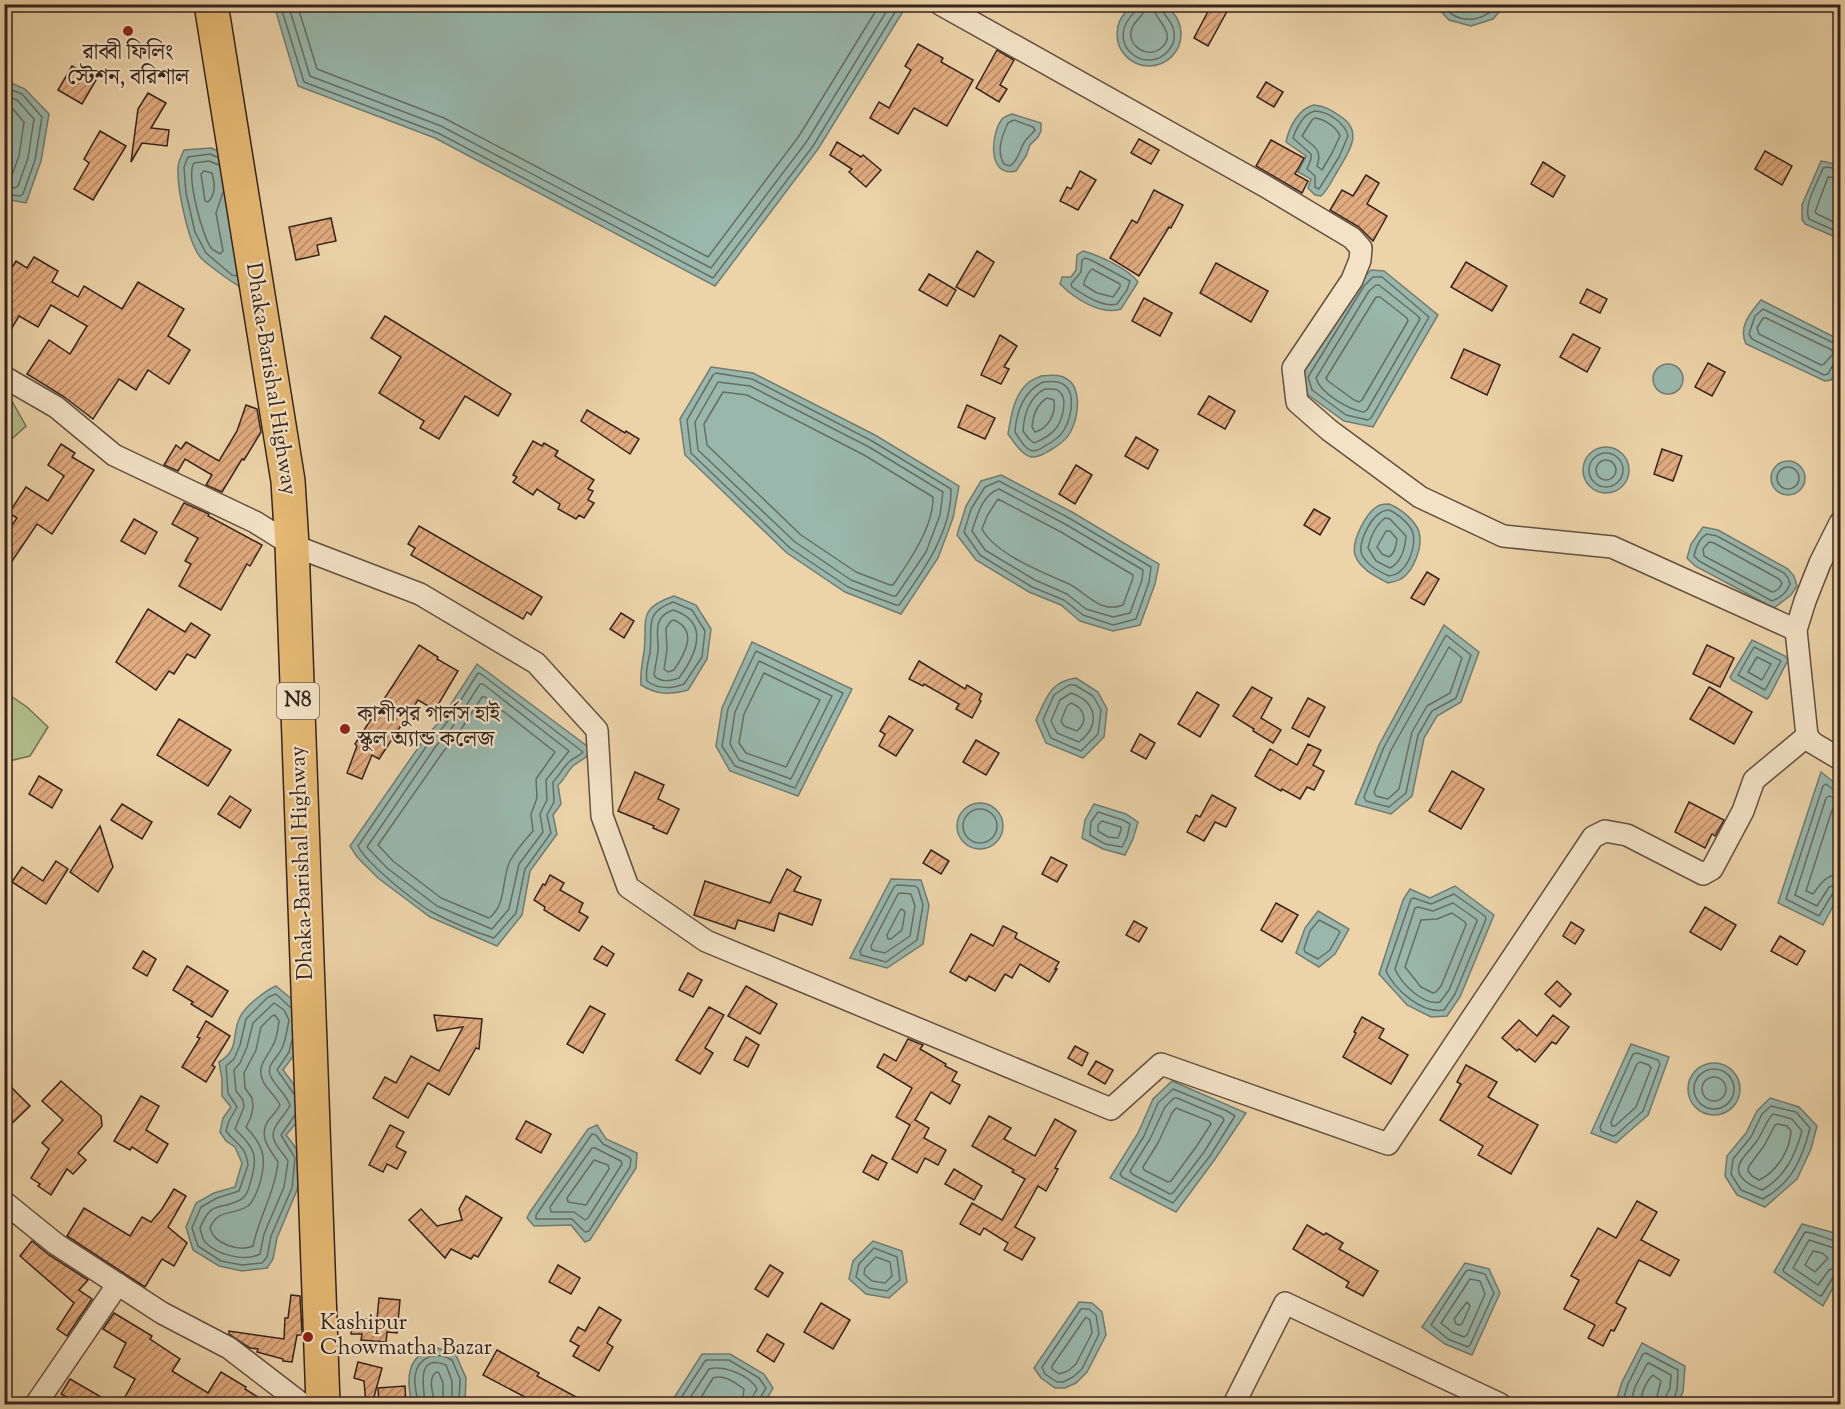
<svg xmlns="http://www.w3.org/2000/svg" width="1845" height="1409" font-family="'Sorts Mill Goudy','Noto Serif Bengali',serif">
  <defs>
    <pattern id="building-hatch" width="6" height="6" patternUnits="userSpaceOnUse" patternTransform="scale(1.5)"><rect width="6" height="6" fill="#e1ab7f"/><path d="M-1 1l2-2M0 6l6-6M5 7l2-2" fill="none" stroke="#b78b67"/></pattern>
  </defs>
  <rect width="100%" height="100%" fill="#ecd3a8"/>
  <filter id="stains"><feTurbulence type="fractalNoise" baseFrequency=".00333" numOctaves="4"/><feColorMatrix values="0 0 0 0 .2 0 0 0 0 .09 0 0 0 0 .02 0 0 0 .5 -.17"/></filter>
  <radialGradient id="worn" r=".72"><stop offset=".6" stop-color="#630" stop-opacity="0"/><stop offset="1" stop-color="#630" stop-opacity=".3"/></radialGradient>
  <g fill="#b1be8c" stroke="#737155" stroke-width="1.5">
    <polygon points="4,387 26,426 5,445 4,445"/>
    <polygon points="5,692 27,707 48,727 30,756 5,762"/>
  </g>
  <g fill="#99b7ac" stroke="#717c73" stroke-width="1.5">
    <circle cx="1149" cy="34" r="32"/>
    <polygon points="274,5 274,4 907,5 818,149 715,286 435,138 298,86"/>
    <polygon points="1435,5 1505,5 1493,19 1471,26 1449,20"/>
    <polygon points="5,80 25,89 49,114 41,161 26,203 5,199"/>
    <path d="M1314 105C1325 106 1331 110 1340 116 1365 132 1348 153 1337 172 1332 180 1328 190 1321 196L1315 195 1308 188 1311 179 1298 172 1306 156 1286 142C1289 127 1299 108 1314 105Z"/>
    <path d="M1012 114 1041 123V131L1038 137 1030 145 1026 156 1016 171C986 178 991 131 1003 118 1006 116 1009 115 1012 114Z"/>
    <path d="M211 148 231 156 244 284 239 286C231 282 207 264 201 258 188 243 177 188 178 168 178 162 181 156 184 150Z"/>
    <polygon points="1821,161 1840,165 1840,239 1805,224 1802,219 1802,205"/>
    <path d="M1083 251C1098 255 1129 269 1138 282L1121 309C1101 316 1074 298 1060 284L1062 277H1071L1076 270 1077 255Z"/>
    <polygon points="1371,270 1384,271 1438,315 1373,427 1344,421 1307,394 1301,376 1359,282"/>
    <path d="M1761 300 1840 340V363L1831 380 1825 381 1746 344C1738 327 1750 313 1761 300Z"/>
    <circle cx="1668" cy="379" r="15"/>
    <polygon points="711,367 753,373 875,435 959,486 953,518 938,558 901,614 845,592 787,553 685,455 680,419"/>
    <path d="M1041 376C1047 376 1054 374 1060 376 1084 382 1079 416 1070 433 1066 440 1056 447 1049 451 1043 454 1038 458 1031 457 1021 454 1014 442 1008 434 1011 416 1014 395 1028 383 1031 380 1037 378 1041 376Z"/>
    <circle cx="1606" cy="470" r="23"/>
    <circle cx="1788" cy="478" r="17"/>
    <polygon points="1001,475 1072,512 1159,564 1155,584 1140,625 1113,631 1080,621 1061,605 1029,592 976,560 957,535 966,506 981,481"/>
    <path d="M1389 504C1400 508 1416 521 1419 532 1423 546 1414 571 1401 579 1398 581 1392 582 1388 583 1375 576 1360 569 1355 555 1351 541 1367 510 1380 505 1383 504 1386 504 1389 504Z"/>
    <polygon points="1703,527 1718,530 1788,569 1794,576 1797,586 1791,595 1774,608 1695,566 1687,558 1691,544"/>
    <path d="M674 596 696 605 711 629 707 659 688 690C669 695 657 695 641 685 640 673 642 663 644 652 648 620 636 609 674 596Z"/>
    <polygon points="1444,625 1479,652 1461,702 1437,716 1424,738 1412,796 1391,814 1355,804 1379,745"/>
    <polygon points="1752,640 1785,656 1788,660 1769,697 1767,699 1732,680 1730,677"/>
    <polygon points="752,642 852,689 798,796 730,771 716,746 722,708"/>
    <path d="M477 664 587 746 590 753C584 760 581 760 574 765 568 770 565 779 558 785L561 804 553 815 557 834 530 871 522 915 497 946 430 917 378 878 357 857 350 846 425 738 440 721Z"/>
    <path d="M1076 678 1098 692 1107 709 1104 737 1083 758 1046 743 1036 720C1046 699 1050 681 1076 678Z"/>
    <polygon points="1821,772 1840,787 1840,893 1823,925 1778,903"/>
    <circle cx="980" cy="826" r="23"/>
    <polygon points="1094,804 1126,814 1138,822 1133,839 1125,855 1103,849 1082,838 1085,820"/>
    <polygon points="891,879 921,880 929,905 923,944 887,968 850,958"/>
    <polygon points="1455,886 1494,915 1460,997 1447,1016 1431,1017 1407,1005 1379,974 1403,900 1410,889 1430,898"/>
    <polygon points="1318,911 1349,929 1335,954 1319,967 1296,953 1305,928"/>
    <path d="M276 986 294 1001V1055L283 1070 298 1090 299 1120 286 1135 302 1156 297 1190 277 1238 273 1259 267 1268 242 1271 219 1266 193 1250 186 1227 196 1203 214 1193 235 1187 242 1163 235 1147 226 1141 220 1132 223 1118 231 1107 222 1096V1079L219 1062C240 1050 231 1035 240 1017 245 1006 265 991 276 986Z"/>
    <polygon points="1631,1044 1669,1057 1648,1115 1616,1143 1591,1133"/>
    <circle cx="1714" cy="1089" r="26"/>
    <polygon points="1172,1081 1246,1113 1215,1159 1176,1212 1110,1178 1138,1133 1153,1099"/>
    <polygon points="1770,1098 1799,1107 1817,1126 1811,1149 1797,1179 1765,1207 1737,1195 1725,1176 1727,1156 1746,1133 1757,1111"/>
    <polygon points="597,1125 606,1139 637,1153 636,1168 590,1240 585,1242 571,1225 534,1226 527,1218 530,1212 588,1129"/>
    <polygon points="1802,1224 1831,1232 1840,1238 1840,1275 1823,1306 1774,1272"/>
    <polygon points="873,1241 902,1251 907,1282 889,1298 866,1294 849,1279 853,1261"/>
    <polygon points="1465,1263 1489,1269 1500,1293 1472,1355 1445,1344 1422,1327"/>
    <polygon points="1079,1302 1092,1303 1102,1312 1106,1335 1087,1372 1076,1383 1065,1388 1055,1388 1041,1378 1034,1368"/>
    <polygon points="1642,1343 1685,1366 1683,1392 1677,1404 1615,1404 1622,1382"/>
    <path d="M437 1348 455 1353 466 1378 465 1404H412C406 1379 406 1354 437 1348Z"/>
    <polygon points="702,1354 730,1354 764,1374 773,1388 764,1404 670,1404"/>
  </g>
  <g fill="none" stroke-linecap="round" stroke-linejoin="round">
    <g stroke="#676e65" stroke-width="1.5">
      <polyline points="280,4 304,82 438,133 713,278 813,146 900,4"/>
      <polyline points="288,4 310,76 441,126 711,268 807,141 891,4"/>
      <polyline points="297,4 317,69 444,118 708,257 799,136 880,4"/>
      <path d="M1139 4 1137 10C1100 42 1146 78 1169 50 1173 45 1175 38 1174 32 1173 20 1161 15 1160 4"/>
      <path d="M1146 4C1146 17 1132 20 1131 32 1129 47 1147 58 1160 49 1180 34 1153 19 1152 4"/>
      <path d="M1443 4C1446 8 1449 13 1453 15 1470 24 1487 18 1498 4"/>
      <polyline points="4,87 22,94 42,117 35,160 23,194 20,196 4,194"/>
      <polyline points="4,95 17,100 34,119 28,158 18,186 15,188 4,186"/>
      <polyline points="4,105 12,108 24,122 19,156 12,175 10,177 4,177"/>
      <path d="M1315 111C1329 112 1345 123 1348 136L1339 157 1319 189 1315 187V176L1307 169 1311 159V154L1293 138C1296 128 1304 113 1315 111Z"/>
      <path d="M1315 118C1325 119 1337 128 1340 136L1332 153 1322 170 1317 166C1323 148 1313 147 1302 136L1312 120Z"/>
      <path d="M1014 120 1033 127 1035 130C1032 134 1028 137 1025 141 1019 150 1019 160 1010 166L1004 164C996 151 1002 136 1008 123Z"/>
      <polyline points="217,157 210,154 188,157 184,167 186,193 195,232 206,253 232,275 237,276"/>
      <path d="M219 165 209 161 194 163C186 175 202 237 212 249 213 250 219 253 220 254L223 251 216 213 223 192"/>
      <path d="M1840 170 1828 167 1823 168C1818 182 1803 205 1809 219L1840 233"/>
      <path d="M204 171 212 173C215 184 216 194 208 202L205 201 201 174Z"/>
      <polyline points="1840,178 1828,177 1815,212 1817,214 1840,225"/>
      <path d="M1085 258 1091 260 1130 281 1127 290 1117 304C1103 308 1084 295 1072 287L1071 284 1081 272 1082 260Z"/>
      <path d="M1092 269 1120 284V287L1113 297 1097 293 1084 285C1083 282 1089 271 1092 269Z"/>
      <polygon points="1373,277 1382,277 1429,317 1371,418 1368,420 1346,415 1312,390 1308,377 1364,286"/>
      <path d="M1376 285H1379L1418 316 1420 319 1367 410 1364 412C1349 410 1320 393 1316 378L1369 291Z"/>
      <polygon points="1376,297 1380,297 1407,318 1408,321 1362,400 1359,402 1354,400 1328,381 1326,378"/>
      <polygon points="1763,318 1766,318 1832,350 1833,354 1824,364 1821,365 1759,334 1757,328"/>
      <polyline points="1840,345 1836,344 1763,309 1755,316 1749,334 1752,339 1824,375 1828,374 1834,363 1840,361"/>
      <path d="M716 373 752 379 872 441 951 489C952 531 923 572 899 605H896L848 587 790 548 691 453 687 420 713 375Z"/>
      <polygon points="718,382 750,386 869,447 943,492 940,515 926,552 896,596 893,596 851,580 795,542 698,450 695,422"/>
      <path d="M1043 382C1047 382 1053 381 1057 382 1078 386 1072 416 1064 430 1060 437 1051 443 1043 447 1039 450 1035 452 1030 450 1023 447 1019 438 1015 432 1016 412 1024 391 1043 382Z"/>
      <path d="M1045 389C1049 389 1056 388 1059 391 1068 398 1063 418 1057 427 1052 434 1042 440 1034 443L1029 439 1023 431C1024 414 1030 396 1045 389Z"/>
      <path d="M723 392 747 395 864 455 933 497C934 526 909 562 893 585H890L856 572 801 535 707 445 704 424Z"/>
      <path d="M1047 398 1054 400C1056 413 1049 428 1035 432L1032 427C1033 416 1037 404 1047 398Z"/>
      <circle cx="1606" cy="470" r="17"/>
      <circle cx="1606" cy="470" r="10"/>
      <circle cx="1788" cy="478" r="11"/>
      <polygon points="999,481 1069,518 1151,567 1149,582 1136,619 1113,625 1083,615 1064,600 1032,587 980,555 964,532 971,509 985,487"/>
      <path d="M999 489 1065 524 1143 570 1142 580 1130 613 1113 617 1086 609 1067 594 1035 580 985 550 972 531C977 516 982 495 999 489Z"/>
      <path d="M998 499 1061 532 1133 575V578L1123 605C1100 614 1087 593 1069 584 1044 573 995 554 982 529L987 516Z"/>
      <path d="M1389 510C1397 513 1411 525 1413 533 1416 546 1409 566 1398 573 1397 574 1390 576 1389 576 1378 571 1368 566 1362 555 1357 544 1370 519 1380 513 1383 510 1385 511 1389 510Z"/>
      <path d="M1385 518 1390 519 1406 536C1405 549 1402 562 1390 568L1376 561 1368 548C1370 537 1376 525 1385 518Z"/>
      <path d="M1386 531H1390L1397 539C1396 546 1395 553 1389 557L1382 554 1377 547Z"/>
      <path d="M1707 534 1717 536 1784 573 1788 578 1790 584C1787 592 1780 598 1772 601L1699 561 1694 556C1696 547 1699 538 1707 534Z"/>
      <path d="M1709 542 1714 543 1779 579 1782 583C1781 587 1776 592 1772 592L1704 556 1703 549Z"/>
      <path d="M673 602 692 610 705 631 702 657 684 684C671 689 659 690 647 681 645 672 648 662 650 653 653 628 643 613 673 602Z"/>
      <path d="M673 610C711 622 696 655 679 678 671 681 659 683 654 675 655 667 657 659 658 651 659 634 651 618 673 610Z"/>
      <path d="M674 620C699 631 684 655 674 670L668 672 664 669 667 650 666 628 671 621Z"/>
      <polygon points="1446,635 1471,655 1456,698 1432,711 1418,735 1406,793 1389,807 1366,801 1364,797 1384,747"/>
      <polygon points="1449,647 1462,658 1450,693 1427,706 1412,732 1399,789 1388,799 1376,796 1374,792 1391,750"/>
      <polygon points="1754,647 1781,661 1765,690 1738,675"/>
      <polygon points="756,651 843,693 795,788 735,766 722,746 728,709"/>
      <polygon points="1757,657 1771,664 1762,680 1748,672"/>
      <polygon points="759,661 832,696 791,779 739,760 730,744 735,712"/>
      <path d="M478 673 481 674 583 752C579 757 574 757 570 761 564 766 559 776 553 782L554 802 547 815 551 833 525 869 516 913 494 938C475 932 453 923 434 913 417 904 366 863 358 846L430 741 445 725Z"/>
      <polygon points="764,673 820,700 786,767 746,753 739,743 744,714"/>
      <polygon points="480,684 483,684 569,751 546,780 547,800 540,814 543,832 519,864 509,909 492,929 437,906 387,868 367,847 436,746 451,729"/>
      <polygon points="1069,685 1075,685 1093,696 1101,710 1098,734 1081,751 1051,738 1043,720 1054,695"/>
      <path d="M1071 693C1097 702 1101 725 1079 742L1057 733 1051 721 1060 700Z"/>
      <path d="M482 697H485L555 752 536 779 537 798 531 814 533 831C525 840 516 850 510 861 501 880 507 905 489 918L441 898 393 861 378 845 443 752 458 734Z"/>
      <path d="M1071 703C1084 708 1089 721 1077 731L1064 726 1061 721 1067 706Z"/>
      <polyline points="1840,792 1835,791 1826,784 1823,786 1786,899 1819,916 1833,893 1840,891"/>
      <polyline points="1840,799 1829,796 1826,798 1795,895 1817,906 1829,887 1840,884"/>
      <path d="M1840 808H1834L1832 810 1806 891 1813 894C1821 883 1826 875 1840 874"/>
      <circle cx="980" cy="826" r="17"/>
      <polygon points="1098,812 1123,820 1130,824 1127,837 1122,847 1105,844 1090,835 1091,822"/>
      <polygon points="1102,821 1121,827 1121,830 1118,838 1108,837 1098,831 1098,825"/>
      <polygon points="897,885 915,886 918,888 923,905 917,940 886,962 861,955 860,951 894,887"/>
      <polygon points="901,893 911,894 915,906 910,936 885,953 872,950 871,946 898,894"/>
      <path d="M1454 894 1485 916 1486 919 1455 994 1444 1010C1422 1014 1395 990 1386 971L1411 899 1414 898 1431 904Z"/>
      <path d="M1453 903 1476 919 1477 921 1449 990 1440 1002C1423 1006 1401 983 1395 969L1415 908 1418 907 1433 911Z"/>
      <polygon points="902,909 905,912 902,930 891,939 888,939 887,935 900,910"/>
      <polygon points="1452,913 1465,922 1466,925 1441,986 1436,992 1433,993 1421,987 1405,967 1421,920 1437,919"/>
      <polygon points="1319,920 1338,930 1340,932 1330,950 1318,959 1305,952 1304,949 1310,931"/>
      <path d="M274 1003 284 1010 289 1020C287 1029 286 1040 282 1048 278 1058 265 1065 271 1077 277 1088 286 1094 290 1105 286 1116 269 1127 274 1140 277 1148 284 1154 288 1161L284 1187 264 1234 260 1254C245 1262 217 1255 205 1242 202 1238 201 1232 200 1228 212 1199 219 1211 240 1200 247 1196 248 1190 250 1184 259 1155 255 1149 235 1129L244 1107 243 1100 236 1091 234 1070 240 1063 247 1047 253 1023Z"/>
      <path d="M291 1008 276 994 268 997 246 1019 240 1045 234 1059 226 1066 228 1093 237 1107 229 1121 226 1131C236 1144 246 1146 248 1165L239 1191 217 1198 201 1207 192 1228 198 1246 221 1261 242 1265 262 1263 267 1257 271 1236 292 1188 295 1158 281 1135 295 1115"/>
      <path d="M275 1015 279 1021C278 1029 277 1039 273 1045 267 1058 256 1066 263 1081 267 1090 276 1096 280 1105 277 1111 272 1116 268 1121 258 1137 270 1149 278 1162 275 1192 259 1217 253 1246 239 1252 214 1244 210 1228 218 1208 233 1216 248 1206 254 1201 256 1194 259 1186 267 1160 265 1147 246 1127L251 1117 253 1107 252 1098 245 1088 244 1073 256 1050 261 1027 272 1016Z"/>
      <polyline points="292,1040 289,1052 277,1070 294,1094"/>
      <polygon points="1637,1053 1658,1060 1660,1064 1643,1111 1616,1135 1613,1136 1601,1131 1600,1127 1633,1054"/>
      <polygon points="1640,1062 1649,1065 1651,1068 1636,1107 1615,1126 1612,1126 1611,1122 1637,1064"/>
      <circle cx="1714" cy="1089" r="20"/>
      <circle cx="1714" cy="1089" r="12"/>
      <polygon points="1173,1089 1227,1111 1235,1116 1210,1156 1173,1203 1122,1177 1120,1174 1144,1136 1158,1103"/>
      <polygon points="1174,1098 1177,1098 1222,1117 1224,1120 1204,1152 1173,1193 1170,1194 1132,1174 1130,1171 1150,1139 1165,1107"/>
      <path d="M1771 1106 1796 1112 1810 1128C1802 1159 1792 1183 1763 1199L1741 1190 1731 1174 1733 1159 1751 1137 1762 1114Z"/>
      <polygon points="1176,1108 1209,1121 1211,1124 1196,1147 1171,1181 1168,1182 1144,1170 1143,1167 1158,1143 1172,1113"/>
      <path d="M1773 1114 1792 1119 1802 1131C1795 1156 1785 1177 1762 1190 1749 1185 1732 1176 1741 1161 1745 1154 1752 1148 1756 1142 1763 1133 1765 1122 1773 1114Z"/>
      <path d="M1778 1124 1787 1126 1791 1131C1790 1150 1777 1172 1759 1180L1752 1176 1748 1171 1749 1166 1764 1146 1775 1125Z"/>
      <polygon points="592,1134 596,1135 603,1144 629,1157 631,1159 630,1167 589,1231 585,1232 572,1219 536,1219 536,1215"/>
      <polygon points="592,1148 595,1148 621,1161 622,1164 588,1218 585,1220 574,1212 551,1212 550,1207"/>
      <polygon points="594,1160 608,1165 609,1169 586,1205 568,1202 567,1198"/>
      <path d="M1840 1242C1829 1241 1818 1233 1805 1232L1783 1270 1784 1272 1820 1296 1822 1295 1834 1276 1840 1274"/>
      <polygon points="874,1248 897,1257 900,1280 887,1291 869,1288 856,1277 859,1264"/>
      <polyline points="1840,1250 1809,1240 1793,1268 1818,1285 1829,1270 1840,1266"/>
      <polygon points="1813,1251 1822,1253 1828,1258 1815,1272 1805,1265"/>
      <polygon points="876,1257 890,1262 892,1276 885,1283 872,1281 864,1274 865,1268"/>
      <polygon points="1469,1270 1485,1274 1494,1293 1470,1345 1468,1347 1448,1339 1431,1325 1466,1271"/>
      <polygon points="1470,1279 1480,1281 1485,1294 1467,1335 1464,1337 1452,1332 1441,1323"/>
      <polygon points="1467,1302 1470,1306 1462,1324 1460,1325 1456,1324 1454,1319"/>
      <polygon points="1081,1309 1089,1309 1096,1315 1099,1334 1082,1369 1073,1377 1063,1382 1057,1382 1045,1374 1042,1367"/>
      <polygon points="1086,1317 1090,1320 1092,1333 1076,1364 1068,1371 1059,1374 1052,1369 1052,1366"/>
      <path d="M418 1404C417 1395 414 1386 415 1376 418 1356 436 1351 452 1360L460 1379 459 1404"/>
      <path d="M425 1404C424 1388 415 1353 446 1365L452 1381V1404"/>
      <path d="M434 1404C434 1393 427 1380 436 1372L439 1373 443 1383V1404"/>
      <polyline points="677,1404 705,1361 707,1360 729,1360 759,1378 766,1388 759,1400 759,1404"/>
      <path d="M686 1404 709 1369C723 1365 750 1375 757 1389L752 1398 751 1404"/>
      <path d="M697 1404 713 1378C725 1374 735 1383 744 1389L742 1404"/>
      <polyline points="1622,1404 1628,1384 1643,1354 1646,1353 1678,1370 1677,1390 1672,1404"/>
      <polyline points="1630,1404 1635,1387 1647,1364 1649,1363 1671,1375 1670,1388 1665,1398 1664,1404"/>
      <path d="M1639 1404C1642 1394 1645 1382 1653 1375L1661 1381 1655 1404"/>
    </g>
  </g>
  <g fill="url(#building-hatch)" stroke="#35241e" stroke-width="1.5">
    <polygon points="1212,4 1231,4 1208,46 1194,38"/>
    <polygon points="918,44 943,58 941,62 973,80 947,126 914,108 898,134 870,118 879,102 889,108 911,70 905,66"/>
    <polygon points="997,50 1014,60 1000,85 1007,89 999,102 976,88"/>
    <polygon points="72,66 96,80 82,104 58,90"/>
    <polygon points="1266,82 1283,92 1274,107 1257,97"/>
    <polygon points="148,93 166,103 151,128 169,130 167,146 142,143 131,162 138,109"/>
    <polygon points="100,131 126,146 93,200 74,189 89,163 84,159"/>
    <polygon points="1139,139 1159,150 1151,164 1131,153"/>
    <polygon points="1271,140 1304,158 1295,174 1308,181 1302,193 1256,166"/>
    <polygon points="837,142 861,157 863,155 881,170 866,187 849,172 852,169 830,155"/>
    <polygon points="1765,151 1792,166 1782,185 1755,169"/>
    <polygon points="1543,162 1565,176 1553,197 1531,184"/>
    <polygon points="1080,171 1096,180 1078,210 1060,201 1067,187 1071,189"/>
    <polygon points="1366,175 1379,183 1367,204 1387,216 1373,241 1359,227 1330,210 1342,190 1353,196"/>
    <polygon points="1154,190 1183,205 1171,228 1169,227 1139,276 1110,258 1132,220 1137,223"/>
    <polygon points="331,218 336,241 317,245 319,255 296,260 289,227"/>
    <polygon points="977,251 994,262 974,297 956,287"/>
    <polygon points="34,257 58,271 52,282 78,297 84,286 122,309 138,282 184,309 168,336 190,350 169,384 148,370 136,390 119,379 93,419 63,396 27,374 49,340 70,354 87,326 51,305 38,327 19,316 4,341 4,280 16,261 27,268"/>
    <polygon points="1466,262 1507,286 1492,311 1451,287"/>
    <polygon points="1216,263 1268,291 1251,322 1200,293"/>
    <polygon points="929,274 956,290 947,306 919,290"/>
    <polygon points="1587,289 1607,299 1600,313 1580,303"/>
    <polygon points="1144,298 1172,313 1160,336 1132,321"/>
    <polygon points="385,316 511,394 498,416 465,396 439,439 420,428 424,421 379,393 401,357 371,338"/>
    <polygon points="1573,334 1600,348 1587,372 1560,357"/>
    <polygon points="1000,335 1017,346 1004,367 1009,369 1001,384 981,375"/>
    <polygon points="1464,349 1500,365 1487,395 1451,378"/>
    <polygon points="1708,363 1725,372 1712,396 1695,387"/>
    <polygon points="1209,396 1235,411 1225,429 1198,414"/>
    <polygon points="246,405 257,409 261,432 244,460 242,459 222,492 206,485 212,475 185,459 178,471 164,465 176,445 181,449 186,442 219,461 237,431"/>
    <polygon points="967,405 995,418 985,439 958,427"/>
    <polygon points="587,410 625,433 626,431 639,439 630,454 581,421"/>
    <polygon points="1136,437 1158,450 1148,469 1125,456"/>
    <polygon points="533,441 542,446 544,443 558,451 555,456 594,480 588,489 593,491 588,500 594,503 584,518 579,515 576,519 558,509 560,504 537,489 533,495 513,482 517,477 513,475"/>
    <polygon points="61,444 75,453 72,457 94,470 52,534 37,524 4,573 4,537 17,518 9,513 26,487 48,501 64,476 48,465"/>
    <polygon points="1662,449 1682,456 1673,481 1654,474"/>
    <polygon points="1076,465 1092,475 1075,504 1059,494"/>
    <polygon points="184,503 209,514 208,516 262,545 250,566 247,564 221,610 179,586 191,564 185,561 198,538 172,524"/>
    <polygon points="1314,509 1330,518 1320,535 1304,525"/>
    <polygon points="134,519 157,532 145,554 121,541"/>
    <polygon points="419,526 542,597 531,615 527,612 523,619 411,555 415,548 408,544"/>
    <polygon points="1427,572 1439,579 1424,605 1411,598"/>
    <polygon points="148,609 185,632 191,623 210,635 195,658 187,654 174,674 169,671 156,690 116,662"/>
    <polygon points="621,613 634,621 624,638 610,629"/>
    <polygon points="419,645 438,657 437,659 458,671 435,710 418,700 379,759 372,755 362,779 347,773 357,746 355,744"/>
    <polygon points="1707,645 1734,658 1720,687 1693,674"/>
    <polygon points="919,661 965,689 967,685 982,694 979,700 981,701 972,718 956,709 959,704 924,684 923,686 909,679"/>
    <polygon points="1252,687 1272,698 1261,718 1281,730 1273,743 1253,731 1254,729 1233,716"/>
    <polygon points="1709,687 1752,712 1734,744 1690,719"/>
    <polygon points="1197,692 1219,705 1200,737 1178,724"/>
    <polygon points="1308,698 1325,707 1309,737 1292,728"/>
    <polygon points="889,716 913,730 896,756 879,746 885,734 880,731"/>
    <polygon points="179,719 231,750 208,786 157,755"/>
    <polygon points="1140,734 1155,743 1146,759 1131,751"/>
    <polygon points="976,740 999,753 986,775 963,762"/>
    <polygon points="1308,744 1321,750 1313,765 1324,771 1314,790 1307,787 1300,799 1282,789 1281,791 1255,776 1270,749 1297,765"/>
    <polygon points="1452,771 1484,789 1461,829 1429,811"/>
    <polygon points="635,772 664,785 658,799 679,809 667,834 653,828 654,826 618,811"/>
    <polygon points="39,776 62,790 52,808 29,794"/>
    <polygon points="1212,795 1236,808 1226,827 1215,822 1204,841 1187,832 1196,815 1200,817"/>
    <polygon points="230,796 251,810 240,828 218,814"/>
    <polygon points="1689,802 1724,820 1715,836 1712,834 1705,848 1675,832"/>
    <polygon points="122,804 152,822 142,839 111,820"/>
    <polygon points="100,826 113,867 98,892 70,872"/>
    <polygon points="931,850 949,861 941,874 923,863"/>
    <polygon points="1051,857 1067,865 1057,882 1042,874"/>
    <polygon points="56,861 68,869 46,904 12,882 22,867 43,881"/>
    <polygon points="787,869 801,877 794,891 821,900 812,925 779,913 774,931 738,920 735,929 694,915 705,881 770,903"/>
    <polygon points="550,875 564,883 560,890 583,903 579,912 588,917 579,931 544,910 545,907 534,900 543,884 545,885"/>
    <polygon points="1276,903 1298,915 1282,942 1261,930"/>
    <polygon points="1705,907 1736,925 1721,950 1690,932"/>
    <polygon points="1134,921 1147,928 1139,942 1126,935"/>
    <polygon points="1571,922 1584,930 1575,944 1563,936"/>
    <polygon points="1003,926 1017,933 1015,938 1059,962 1055,969 1057,969 1049,982 1020,964 1012,978 1005,974 995,991 969,976 966,981 950,972 971,934 993,946"/>
    <polygon points="1780,936 1805,951 1797,965 1771,951"/>
    <polygon points="602,946 614,954 607,966 594,959"/>
    <polygon points="143,951 156,959 147,976 133,968"/>
    <polygon points="187,966 228,991 212,1017 191,1004 193,1002 173,990"/>
    <polygon points="688,973 702,980 693,997 679,990"/>
    <polygon points="1557,981 1571,994 1560,1007 1545,994"/>
    <polygon points="746,986 777,1004 760,1034 728,1016"/>
    <polygon points="590,1006 605,1014 583,1053 567,1044"/>
    <polygon points="709,1007 724,1015 705,1048 713,1053 700,1074 676,1060"/>
    <polygon points="434,1015 482,1019 479,1049 476,1048 449,1095 428,1083 408,1118 373,1098 385,1077 396,1083 411,1056 439,1071 463,1027 437,1031"/>
    <polygon points="1553,1015 1569,1027 1556,1044 1552,1042 1535,1062 1519,1049 1517,1051 1502,1038 1519,1020 1537,1036"/>
    <polygon points="1362,1017 1384,1029 1379,1038 1408,1055 1391,1084 1343,1057 1356,1033 1354,1032"/>
    <polygon points="206,1021 230,1036 212,1065 215,1067 206,1082 182,1067 200,1038 197,1037"/>
    <polygon points="746,1037 759,1045 748,1067 734,1060"/>
    <polygon points="908,1039 923,1045 920,1049 946,1064 945,1066 957,1072 952,1081 960,1085 950,1104 931,1092 915,1120 929,1128 924,1138 946,1150 938,1165 925,1158 917,1173 892,1159 910,1125 896,1117 912,1088 877,1067 884,1054 896,1061"/>
    <polygon points="1075,1046 1088,1053 1082,1066 1068,1058"/>
    <polygon points="1096,1061 1113,1070 1105,1084 1088,1074"/>
    <polygon points="1466,1065 1497,1082 1488,1097 1538,1125 1511,1174 1478,1155 1483,1146 1440,1120 1461,1084 1457,1082"/>
    <polygon points="4,1080 30,1106 4,1131"/>
    <polygon points="61,1081 101,1116 102,1126 78,1153 86,1160 73,1174 67,1169 51,1195 38,1186 40,1184 31,1178 49,1149 42,1143 63,1120 42,1101"/>
    <polygon points="141,1096 159,1106 146,1130 168,1144 157,1163 132,1147 130,1150 114,1141"/>
    <polygon points="989,1116 1011,1128 1004,1139 1035,1156 1055,1119 1076,1131 1055,1168 1058,1169 1046,1191 1038,1186 1015,1227 1035,1238 1022,1260 1004,1250 1008,1243 984,1228 980,1235 960,1224 972,1203 1002,1220 1025,1179 1012,1172 1014,1170 972,1146"/>
    <polygon points="526,1121 551,1134 541,1153 516,1139"/>
    <polygon points="390,1125 404,1132 396,1147 406,1152 397,1169 387,1164 383,1172 369,1165"/>
    <polygon points="872,1155 887,1163 878,1180 863,1172"/>
    <polygon points="954,1169 982,1186 974,1200 945,1184"/>
    <polygon points="174,1189 186,1196 168,1227 187,1243 174,1266 162,1259 145,1287 67,1236 84,1208 130,1236 142,1217 151,1222 162,1209"/>
    <polygon points="466,1196 502,1218 478,1257 474,1255 471,1259 451,1249 445,1258 409,1220 421,1209 437,1226 462,1220 459,1209"/>
    <polygon points="1637,1201 1657,1212 1641,1240 1679,1260 1670,1276 1639,1260 1616,1303 1626,1308 1614,1331 1611,1330 1603,1346 1588,1338 1595,1325 1564,1309 1579,1280 1571,1276 1598,1228 1616,1238"/>
    <polygon points="1307,1225 1324,1235 1326,1233 1343,1243 1339,1249 1378,1271 1363,1296 1346,1287 1349,1282 1293,1249"/>
    <polygon points="32,1241 49,1255 88,1280 79,1290 92,1299 67,1336 57,1329 74,1303 20,1256"/>
    <polygon points="558,1265 580,1278 571,1294 549,1282"/>
    <polygon points="770,1265 783,1273 768,1297 755,1289"/>
    <polygon points="291,1295 300,1296 302,1333 302,1335 297,1335 292,1362 283,1361 283,1359 257,1352 258,1349 250,1348 229,1334 229,1331 284,1339 285,1318 288,1318"/>
    <polygon points="379,1298 400,1300 397,1333 387,1332 386,1342 361,1340 362,1334 351,1334 352,1319 377,1319"/>
    <polygon points="821,1303 850,1320 833,1349 804,1332"/>
    <polygon points="599,1307 621,1320 607,1343 613,1347 599,1371 573,1356 579,1346 570,1341 578,1327 585,1331"/>
    <polygon points="114,1313 152,1336 150,1339 180,1359 172,1371 208,1393 221,1372 246,1387 245,1389 269,1404 121,1404 135,1379 114,1367 126,1343 103,1329"/>
    <polygon points="767,1334 784,1344 774,1362 757,1351"/>
    <polygon points="497,1350 539,1373 537,1376 589,1404 538,1404 483,1375"/>
    <polygon points="358,1362 382,1368 372,1404 366,1404 364,1381 354,1378"/>
    <polygon points="70,1379 113,1404 79,1404 61,1394"/>
    <polygon points="405,1386 406,1404 379,1404 378,1388"/>
  </g>
  <g fill="none" stroke-linecap="round" stroke-linejoin="round">
    <g stroke="#635040" stroke-width="24">
      <g id="street">
        <polyline points="940,4 1265,186 1352,238 1361,248 1360,260 1352,280 1293,368 1297,402 1329,430 1420,497 1503,536 1612,547 1796,630"/>
        <polyline points="4,377 56,407 114,455 255,522 292,545 420,594 536,663 597,730 602,816 628,887 706,941 1111,1109 1161,1064 1388,1144 1593,837 1605,831 1627,835 1703,874 1712,869 1743,811 1754,780 1807,736 1813,743 1840,759"/>
        <polyline points="1807,736 1796,630 1805,601 1820,563 1840,523"/>
        <polyline points="4,1202 56,1244 162,1313 229,1348 302,1404"/>
        <polyline points="36,1404 118,1284"/>
        <polyline points="1234,1404 1285,1303 1500,1404"/>
      </g>
    </g>
    <g stroke="#35241e" stroke-width="36">
      <polyline id="highway" points="211,4 288,481 292,545 323,1404"/>
    </g>
    <use href="#street" stroke="#f3e2c6" stroke-width="21"/>
    <use href="#highway" stroke="#e6ba74" stroke-width="33"/>
  </g>
  <g fill="#8f2418" stroke="#f3e2c6" stroke-width="2">
    <circle cx="128" cy="31" r="6"/>
    <circle cx="345" cy="729" r="6"/>
    <circle cx="308" cy="1337" r="6"/>
  </g>
  <g text-anchor="middle" dominant-baseline="central" stroke-width="4.5" stroke-linejoin="round" paint-order="stroke">
    <rect fill="#f3e2c6" stroke="#6e5d50" stroke-width="1.5" x="277" y="683" width="42" height="36" rx="4.5"/>
    <g font-size="21" font-weight="bold" fill="#35241e">
      <text x="298" y="701">N8</text>
    </g>
    <g font-size="22" fill="#35241e" stroke="#f3e2c6" text-anchor="start">
      <text x="128" y="54" text-anchor="middle">রাব্বী ফিলিং<tspan x="128" dy="25">স্টেশন, বরিশাল</tspan></text>
      <text x="357" y="716">কাশীপুর গার্লস হাই<tspan x="357" dy="25">স্কুল অ্যান্ড কলেজ</tspan></text>
      <text x="320" y="1324">Kashipur<tspan x="320" dy="25">Chowmatha Bazar</tspan></text>
    </g>
    <g font-size="22" fill="#35241e" stroke="#f3e2c6">
      <text transform="translate(270 379) rotate(81)">Dhaka-Barishal Highway</text>
      <text transform="translate(303 863) rotate(-92)">Dhaka-Barishal Highway</text>
    </g>
  </g>
  <rect width="1845" height="1409" fill="none" stroke="#ecd3a8" stroke-width="24"/>
  <rect x="6" y="6" width="1833" height="1397" fill="none" stroke="#35241e" stroke-width="3"/>
  <rect x="12" y="12" width="1821" height="1385" fill="none" stroke="#35241e" stroke-width="1.5"/>
  <rect width="100%" height="100%" filter="url(#stains)"/>
  <rect width="100%" height="100%" fill="url(#worn)"/>
</svg>
